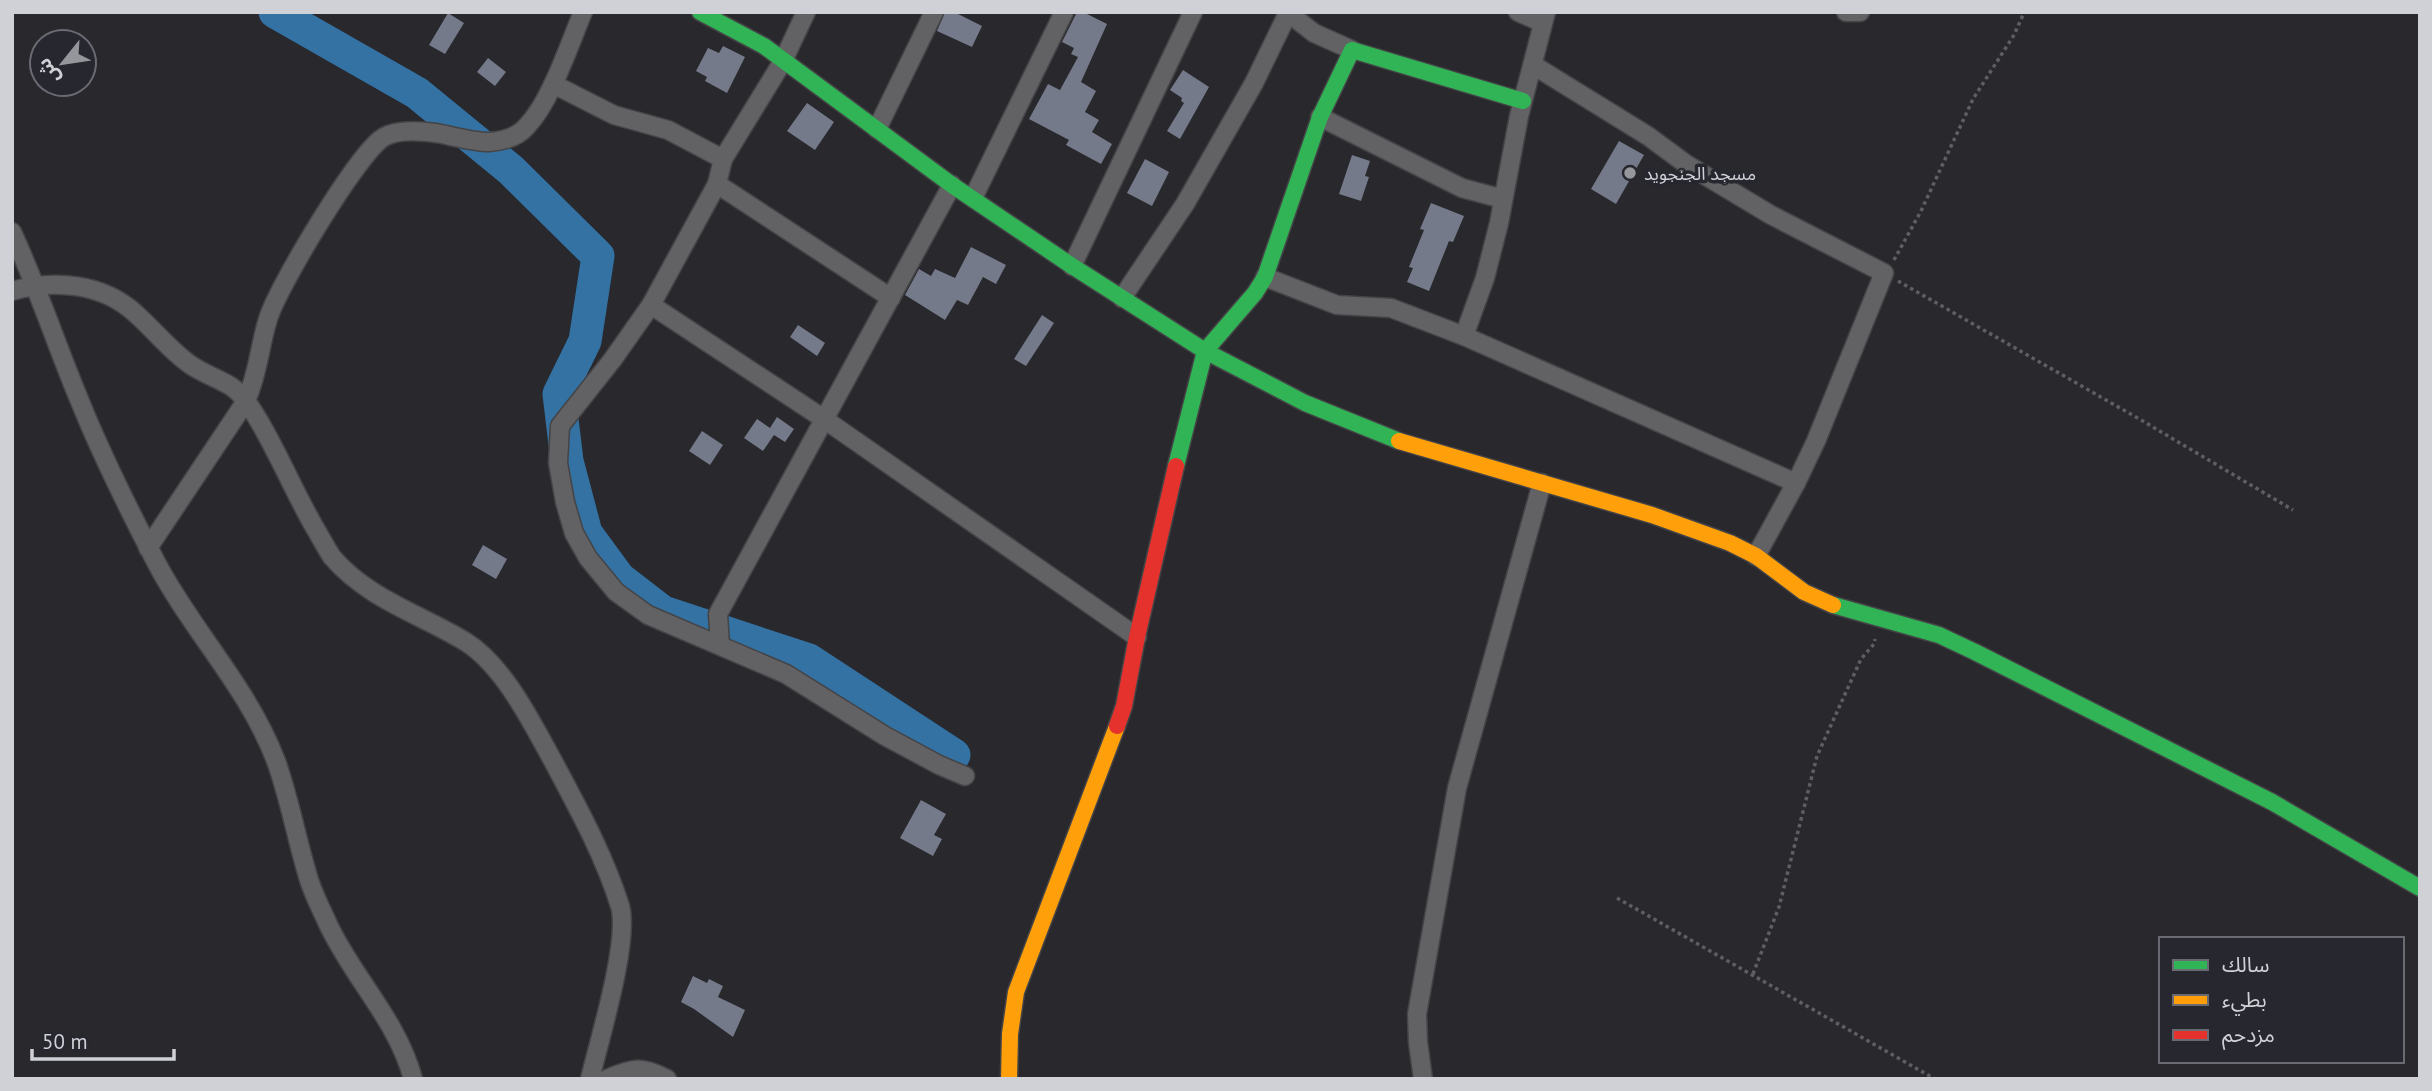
<svg xmlns="http://www.w3.org/2000/svg" width="2432" height="1091" font-family="'PT Sans','Noto Sans Arabic',sans-serif">
  <rect width="100%" height="100%" fill="#28282d"/>
  <g fill="none" stroke-linecap="round" stroke-linejoin="round">
    <polyline stroke="#3372a3" stroke-width="33" points="275,12 417,93 511,170 598,256 585,341 559,394 567,461 586,533 619,578 663,612 809,660 954,755"/>
  </g>
  <g fill="#747a8a">
    <polygon points="945,12 954,12 982,26 972,47 937,31"/>
    <polygon points="1077,12 1083,12 1107,24 1081,82 1096,91 1085,112 1099,120 1092,132 1112,144 1101,164 1066,145 1069,140 1029,119 1048,84 1060,90 1078,57 1071,54 1074,48 1062,42"/>
    <polygon points="448,13 464,23 445,54 429,45"/>
    <polygon points="723,46 745,57 727,93 705,81 707,77 696,71 708,48 719,53"/>
    <polygon points="488,58 506,72 495,86 477,72"/>
    <polygon points="1183,70 1209,87 1180,139 1167,131 1184,103 1181,101 1182,98 1170,90"/>
    <polygon points="807,103 834,122 815,150 787,131"/>
    <polygon points="1619,141 1644,155 1616,204 1591,189"/>
    <polygon points="1352,155 1370,161 1365,176 1369,177 1361,201 1339,194"/>
    <polygon points="1145,159 1169,172 1152,206 1127,193"/>
    <polygon points="1431,203 1464,216 1453,242 1449,241 1429,291 1407,282 1413,268 1409,267 1424,230 1420,229"/>
    <polygon points="971,247 1006,265 996,284 983,277 968,305 957,300 945,320 905,295 919,269 931,276 935,269 955,278"/>
    <polygon points="1042,315 1054,323 1026,366 1014,359"/>
    <polygon points="798,325 825,343 817,356 790,337"/>
    <polygon points="777,417 794,429 785,442 774,435 763,451 744,438 757,419 770,428"/>
    <polygon points="702,431 723,445 710,465 689,451"/>
    <polygon points="483,545 507,559 496,579 472,565"/>
    <polygon points="921,800 946,814 934,835 942,839 933,856 900,838"/>
    <polygon points="693,976 707,983 709,979 723,986 718,997 745,1010 733,1037 694,1009 681,1002"/>
  </g>
  <g fill="none" stroke-linecap="round" stroke-linejoin="round">
    <g stroke="#444447" stroke-width="21">
      <g id="street">
        <polyline points="806,12 783,61 723,159 717,184 651,305 613,359 560,426 558,463 565,502 574,533 588,558 616,592 648,615 786,674 885,736 939,765 965,776"/>
        <polyline points="1287,12 1314,33 1352,50"/>
        <polyline points="1518,12 1543,23"/>
        <polyline points="1846,12 1860,12"/>
        <polyline points="1533,65 1648,136 1686,164 1771,215 1884,273 1816,441 1796,483 1756,556"/>
        <polyline points="553,84 614,115 668,130 723,159"/>
        <polyline points="1320,117 1462,188 1503,199"/>
        <polyline points="877,129 934,12"/>
        <polyline points="717,184 891,298"/>
        <polyline points="973,198 1064,12"/>
        <path d="M12 232C38 288 57 347 81 404 103 458 129 510 156 562 192 631 248 687 276 761 289 797 296 836 307 873 311 890 320 906 327 922 352 977 397 1019 413 1079"/>
        <polyline points="1072,266 1193,12"/>
        <polyline points="1265,277 1337,305 1391,308 1464,336 1796,483"/>
        <path d="M12 291C54 279 103 283 136 314 154 330 169 349 188 363 201 373 218 378 232 387 242 394 250 406 256 416 278 452 294 492 315 528 321 538 326 548 332 557 368 599 420 614 466 642 504 666 532 723 553 761 578 808 604 855 620 906 630 940 599 1041 590 1079"/>
        <polyline points="1122,298 1185,204 1254,83 1288,13"/>
        <polyline points="651,305 824,419 1137,637"/>
        <polyline points="1464,336 1485,278 1499,223 1519,116 1546,12"/>
        <path d="M148 548 246 401C259 371 259 348 268 319 277 288 359 151 384 137 398 129 421 131 436 133 453 136 472 142 489 142 503 141 518 137 527 126 551 101 569 45 583 12"/>
        <polyline points="720,645 718,614 952,185"/>
        <path d="M607 1079C633 1067 641 1066 667 1079"/>
        <polyline points="1423,1079 1418,1042 1417,1014 1457,788 1542,483"/>
      </g>
    </g>
    <g stroke="#444447" stroke-width="19">
      <g id="fast">
        <polyline points="700,12 764,46 952,185 1072,266 1205,351 1305,403 1399,441"/>
        <polyline points="1176,466 1205,351 1255,293 1265,277 1320,117 1352,50 1523,101"/>
        <polyline points="1833,605 1939,635 1975,652 2272,802 2420,888"/>
      </g>
    </g>
    <g stroke="#444447" stroke-width="19">
      <g id="slow">
        <polyline points="1399,441 1652,515 1730,543 1756,556 1804,592 1833,605"/>
        <polyline points="1009,1079 1010,1034 1016,992 1117,726"/>
      </g>
    </g>
    <g stroke="#444447" stroke-width="19">
      <polyline id="jam" points="1117,726 1124,706 1137,637 1176,466"/>
    </g>
    <g stroke="#5f5f63" stroke-width="3.5" stroke-dasharray="3.5 3.5" stroke-linecap="butt">
      <polyline points="1894,260 1921,211 1973,99 2014,35 2023,15"/>
      <polyline points="1898,281 2141,420 2293,510"/>
      <polyline points="1617,898 1935,1079"/>
      <polyline points="1753,974 1779,907 1817,756 1861,659 1874,644 1875,639"/>
    </g>
    <use href="#street" stroke="#626265" stroke-width="18"/>
    <use href="#fast" stroke="#30b455" stroke-width="16"/>
    <use href="#slow" stroke="#ff9f0a" stroke-width="16"/>
    <use href="#jam" stroke="#e5322d" stroke-width="16"/>
  </g>
  <circle fill="#95969b" stroke="#26272f" stroke-width="2.5" cx="1630" cy="173" r="7"/>
  <g text-anchor="middle" dominant-baseline="central" stroke-width="7" stroke-linejoin="round" paint-order="stroke">
    <g font-size="18" fill="#d0d1d6" stroke="#26272f" text-anchor="start">
      <text x="1644" y="173">مسجد الجنجويد</text>
    </g>
  </g>
  <rect width="2432" height="1091" fill="none" stroke="#d0d1d6" stroke-width="28"/>
  <rect x="2159" y="937" width="245" height="126" fill="#26272f" stroke="#6a6b72" stroke-width="2"/>
  <rect x="2173" y="960" width="35" height="10" fill="#30b455" stroke="#6a6b72" stroke-width="2"/>
  <text x="2222" y="972" font-size="21" fill="#d0d1d6">سالك</text>
  <rect x="2173" y="995" width="35" height="10" fill="#ff9f0a" stroke="#6a6b72" stroke-width="2"/>
  <text x="2222" y="1007" font-size="21" fill="#d0d1d6">بطيء</text>
  <rect x="2173" y="1030" width="35" height="10" fill="#e5322d" stroke="#6a6b72" stroke-width="2"/>
  <text x="2222" y="1042" font-size="21" fill="#d0d1d6">مزدحم</text>
  <g transform="translate(63 63) rotate(240)"><circle r="33" fill="#26272f" stroke="#6a6b72" stroke-width="2"/>
  <path d="M0-5L12 26L0 18L-12 26Z" fill="#95969b"/>
  <text y="-10" font-size="19" font-weight="bold" text-anchor="middle" fill="#d0d1d6">ش</text>
  </g>
  <path d="M32 1049v10h142v-10" fill="none" stroke="#d0d1d6" stroke-width="3.5"/>
  <text x="42" y="1049" font-size="21" fill="#d0d1d6" stroke="#26272f" stroke-width="5" paint-order="stroke">50 m</text>
</svg>
